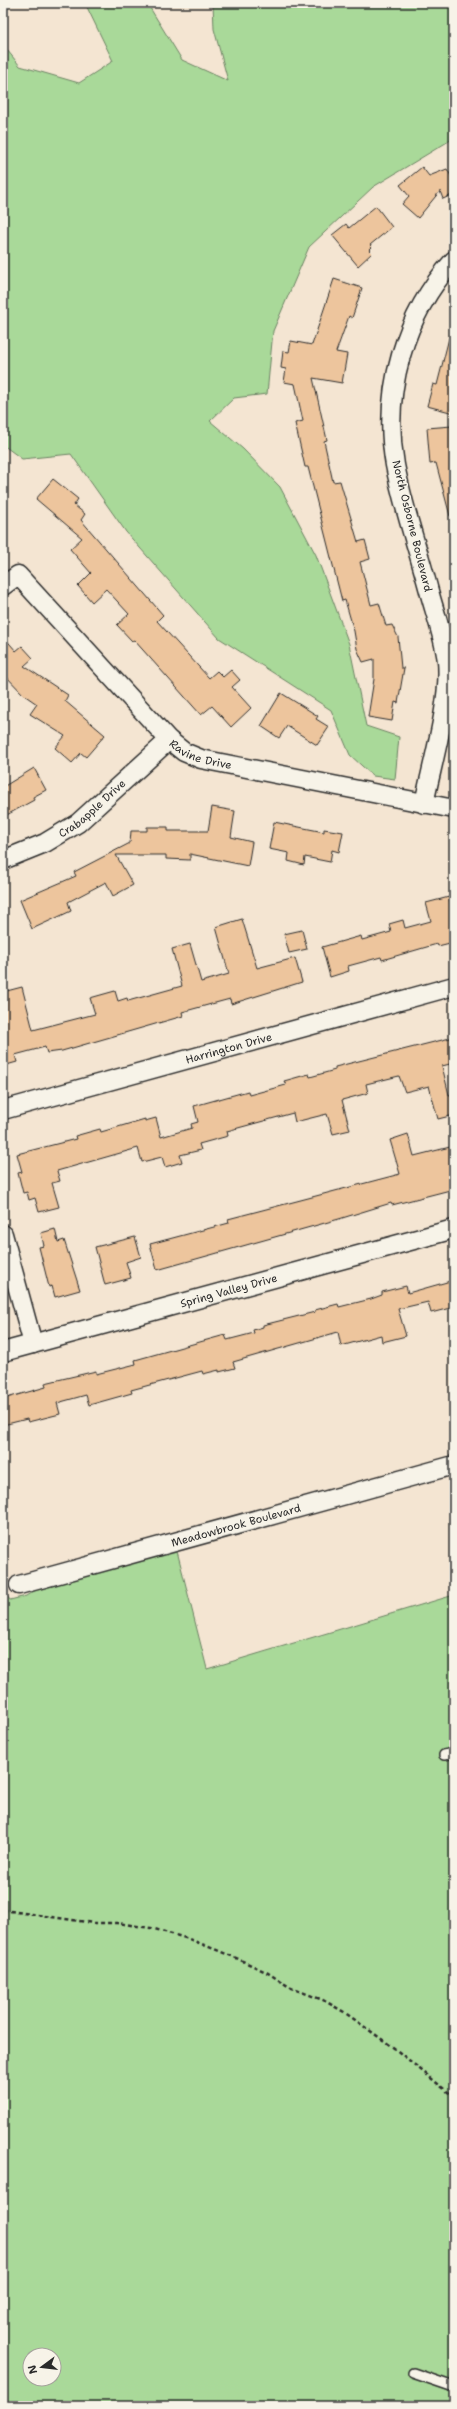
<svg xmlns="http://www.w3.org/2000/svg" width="457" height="2409" font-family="'Shantell Sans',sans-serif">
  <rect width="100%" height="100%" fill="#f4e5d2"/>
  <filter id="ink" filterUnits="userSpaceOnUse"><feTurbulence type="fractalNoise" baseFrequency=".025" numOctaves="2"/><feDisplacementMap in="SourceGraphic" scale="8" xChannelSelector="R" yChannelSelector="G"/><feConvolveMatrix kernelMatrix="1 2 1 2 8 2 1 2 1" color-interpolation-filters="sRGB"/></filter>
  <g filter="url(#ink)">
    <g fill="#a9d999" stroke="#6a8262" fill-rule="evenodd">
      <polygon points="85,3 147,3 182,60 228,81 214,29 213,3 454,3 454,138 373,187 309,247 273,331 267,394 234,398 210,421 243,449 280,487 316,555 349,644 366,726 399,737 395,779 373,776 350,755 331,710 219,638 126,532 71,454 22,459 3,445 3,45 20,66 79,83 113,61"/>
      <path d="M176 1547 207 1669 454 1595V2406H3V1591L10 1600 26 1596 42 1586ZM30 2355H54V2379H30Z"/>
    </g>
    <g fill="#edc59d" stroke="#2b2b2b">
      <polygon points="422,167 429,176 447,169 454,181 454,194 443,199 440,191 418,218 402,204 409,196 400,185"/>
      <polygon points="376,206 392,227 370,245 372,247 369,250 372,253 358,266 332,235 346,224 349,228"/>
      <polygon points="334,279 362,288 352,318 349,316 336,352 347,354 342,383 313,378 327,440 324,441 333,482 340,481 358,542 365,540 370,559 360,562 371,605 379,603 386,626 392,625 398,637 401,668 404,668 398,703 395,702 392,721 368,717 374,679 374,659 363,662 357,649 354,631 345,600 342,601 308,467 305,467 295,423 303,421 295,384 284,382 286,369 281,368 283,351 289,352 291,341 312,345"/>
      <polygon points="449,338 454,339 454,413 427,406 433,384 437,385"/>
      <polygon points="452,426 454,515 450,516 436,463 430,464 427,428"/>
      <polygon points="53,479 78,499 74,505 85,514 81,520 163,615 157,621 209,678 217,671 223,677 231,670 240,680 232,687 251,708 231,727 212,706 201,715 134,640 132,641 117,625 129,614 106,589 92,602 78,586 91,573 70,549 82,538 36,499"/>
      <polygon points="3,636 16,651 22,646 33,658 24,666 68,695 65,701 105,735 86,757 81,753 72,763 55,748 65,736 30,714 37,704 24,695 3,673"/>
      <polygon points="281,693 318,716 316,719 329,727 317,745 287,726 279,738 261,726"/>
      <polygon points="34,768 46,790 33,797 34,800 3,817 3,787"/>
      <polygon points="212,807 235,811 231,837 252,842 248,866 190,854 190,860 166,859 166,855 116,855 133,885 113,896 106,882 68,902 71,911 32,929 20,900 76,876 74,872 130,843 131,831 147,831 147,827 168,827 168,831 208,831"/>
      <polygon points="274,822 324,832 324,829 343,832 339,852 332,850 330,862 305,857 304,865 288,861 289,853 269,849"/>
      <polygon points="449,897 454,917 454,942 438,946 437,944 382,960 381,957 348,966 349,971 330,977 322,947 361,936 362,940 391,932 389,924 403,920 405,928 431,921 426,903"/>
      <polygon points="242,919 257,968 295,958 302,982 231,1004 230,999 182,1012 183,1016 62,1051 47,1053 45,1047 15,1055 17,1062 3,1066 3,992 22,987 33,1030 95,1014 90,998 115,991 118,1001 127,998 128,1001 182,986 172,949 190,944 201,982 229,974 216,927"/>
      <polygon points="302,930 307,949 289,953 284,934"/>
      <polygon points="454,1037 454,1063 442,1066 449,1095 454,1094 454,1115 438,1119 429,1086 405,1092 399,1076 366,1084 368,1093 342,1100 350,1130 333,1134 327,1114 295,1122 293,1113 227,1131 228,1136 199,1144 201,1150 180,1155 182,1162 165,1167 162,1157 142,1162 138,1148 57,1171 60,1181 52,1183 59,1207 39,1212 35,1198 29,1200 27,1192 23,1193 18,1173 22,1172 17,1154 76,1139 75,1136 100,1129 101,1132 145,1119 145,1121 156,1118 161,1137 192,1128 191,1124 198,1122 194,1106 248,1091 249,1095 286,1085 284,1081 309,1074 310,1077 335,1070 335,1067"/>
      <polygon points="408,1134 414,1156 454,1146 454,1189 392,1205 391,1203 339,1219 157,1270 150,1244 229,1223 228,1219 400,1174 390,1140"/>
      <polygon points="55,1229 58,1242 64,1240 80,1290 55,1297 52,1286 49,1287 39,1247 44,1246 41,1233"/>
      <polygon points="135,1237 141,1257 126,1262 131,1278 105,1285 95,1247"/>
      <polygon points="454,1280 454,1307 431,1313 428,1302 398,1309 406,1336 382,1342 381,1335 341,1346 338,1332 233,1362 235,1368 219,1372 219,1370 203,1374 202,1371 131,1390 132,1393 89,1405 86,1395 57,1403 60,1414 28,1422 27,1419 3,1425 3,1399 46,1387 45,1383 96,1371 96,1374 136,1364 135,1360 225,1335 227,1340 254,1333 253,1330 263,1327 263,1325 315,1312 315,1310 338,1304 339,1307 371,1299 382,1295 382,1292 406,1286 408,1293"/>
    </g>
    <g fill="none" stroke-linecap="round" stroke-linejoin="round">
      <g stroke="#2b2b2b" stroke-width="12">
        <g id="lane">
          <polyline points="444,1755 454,1753"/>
          <polyline points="413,2373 454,2387"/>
        </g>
      </g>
      <g stroke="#2b2b2b" stroke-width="21">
        <g id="street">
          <path id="s1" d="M3 586 18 575 169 740 184 752 201 759 454 809"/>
          <path d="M424 804C432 764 451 700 447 661 444 638 435 613 429 591 418 549 403 507 395 465 382 392 404 315 454 260"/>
          <path id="s2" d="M3 860 45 843 78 823 169 740"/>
          <path id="s3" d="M3 1110 454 986"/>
          <polyline points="3,1234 33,1344"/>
          <path id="s4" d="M3 1352 454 1229"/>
          <path id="s5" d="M19 1585 454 1465"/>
        </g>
      </g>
      <polyline stroke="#2b2b2b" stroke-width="2.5" stroke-dasharray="4 3" stroke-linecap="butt" points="3,1910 93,1923 117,1923 151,1928 189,1939 234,1957 268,1973 291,1988 323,2000 344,2012 394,2048 454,2097"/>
      <use href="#lane" stroke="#f7f3e8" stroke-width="9"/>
      <use href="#street" stroke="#f7f3e8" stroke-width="18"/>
    </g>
  </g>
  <g text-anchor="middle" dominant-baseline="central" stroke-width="3" stroke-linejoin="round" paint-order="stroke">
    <g font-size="11" fill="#2b2b2b" stroke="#f7f3e8">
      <text transform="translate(412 526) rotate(76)">North Osborne Boulevard</text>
      <text stroke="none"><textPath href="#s1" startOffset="278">Ravine Drive</textPath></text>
      <text stroke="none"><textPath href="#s2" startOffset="104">Crabapple Drive</textPath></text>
      <text stroke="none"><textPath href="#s3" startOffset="234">Harrington Drive</textPath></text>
      <text stroke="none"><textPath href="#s4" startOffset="234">Spring Valley Drive</textPath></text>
      <text stroke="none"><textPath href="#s5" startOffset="225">Meadowbrook Boulevard</textPath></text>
    </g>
  </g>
  <rect width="457" height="2409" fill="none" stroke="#f7f3e8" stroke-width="16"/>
  <rect x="8" y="8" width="441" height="2393" fill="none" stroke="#2b2b2b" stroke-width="1.5" filter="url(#ink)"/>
  <g transform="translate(42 2367) rotate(255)"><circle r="19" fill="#f7f3e8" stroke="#a5a39c"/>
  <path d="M0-3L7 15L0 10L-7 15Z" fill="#2b2b2b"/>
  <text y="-6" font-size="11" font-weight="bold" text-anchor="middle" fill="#2b2b2b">N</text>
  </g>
</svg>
